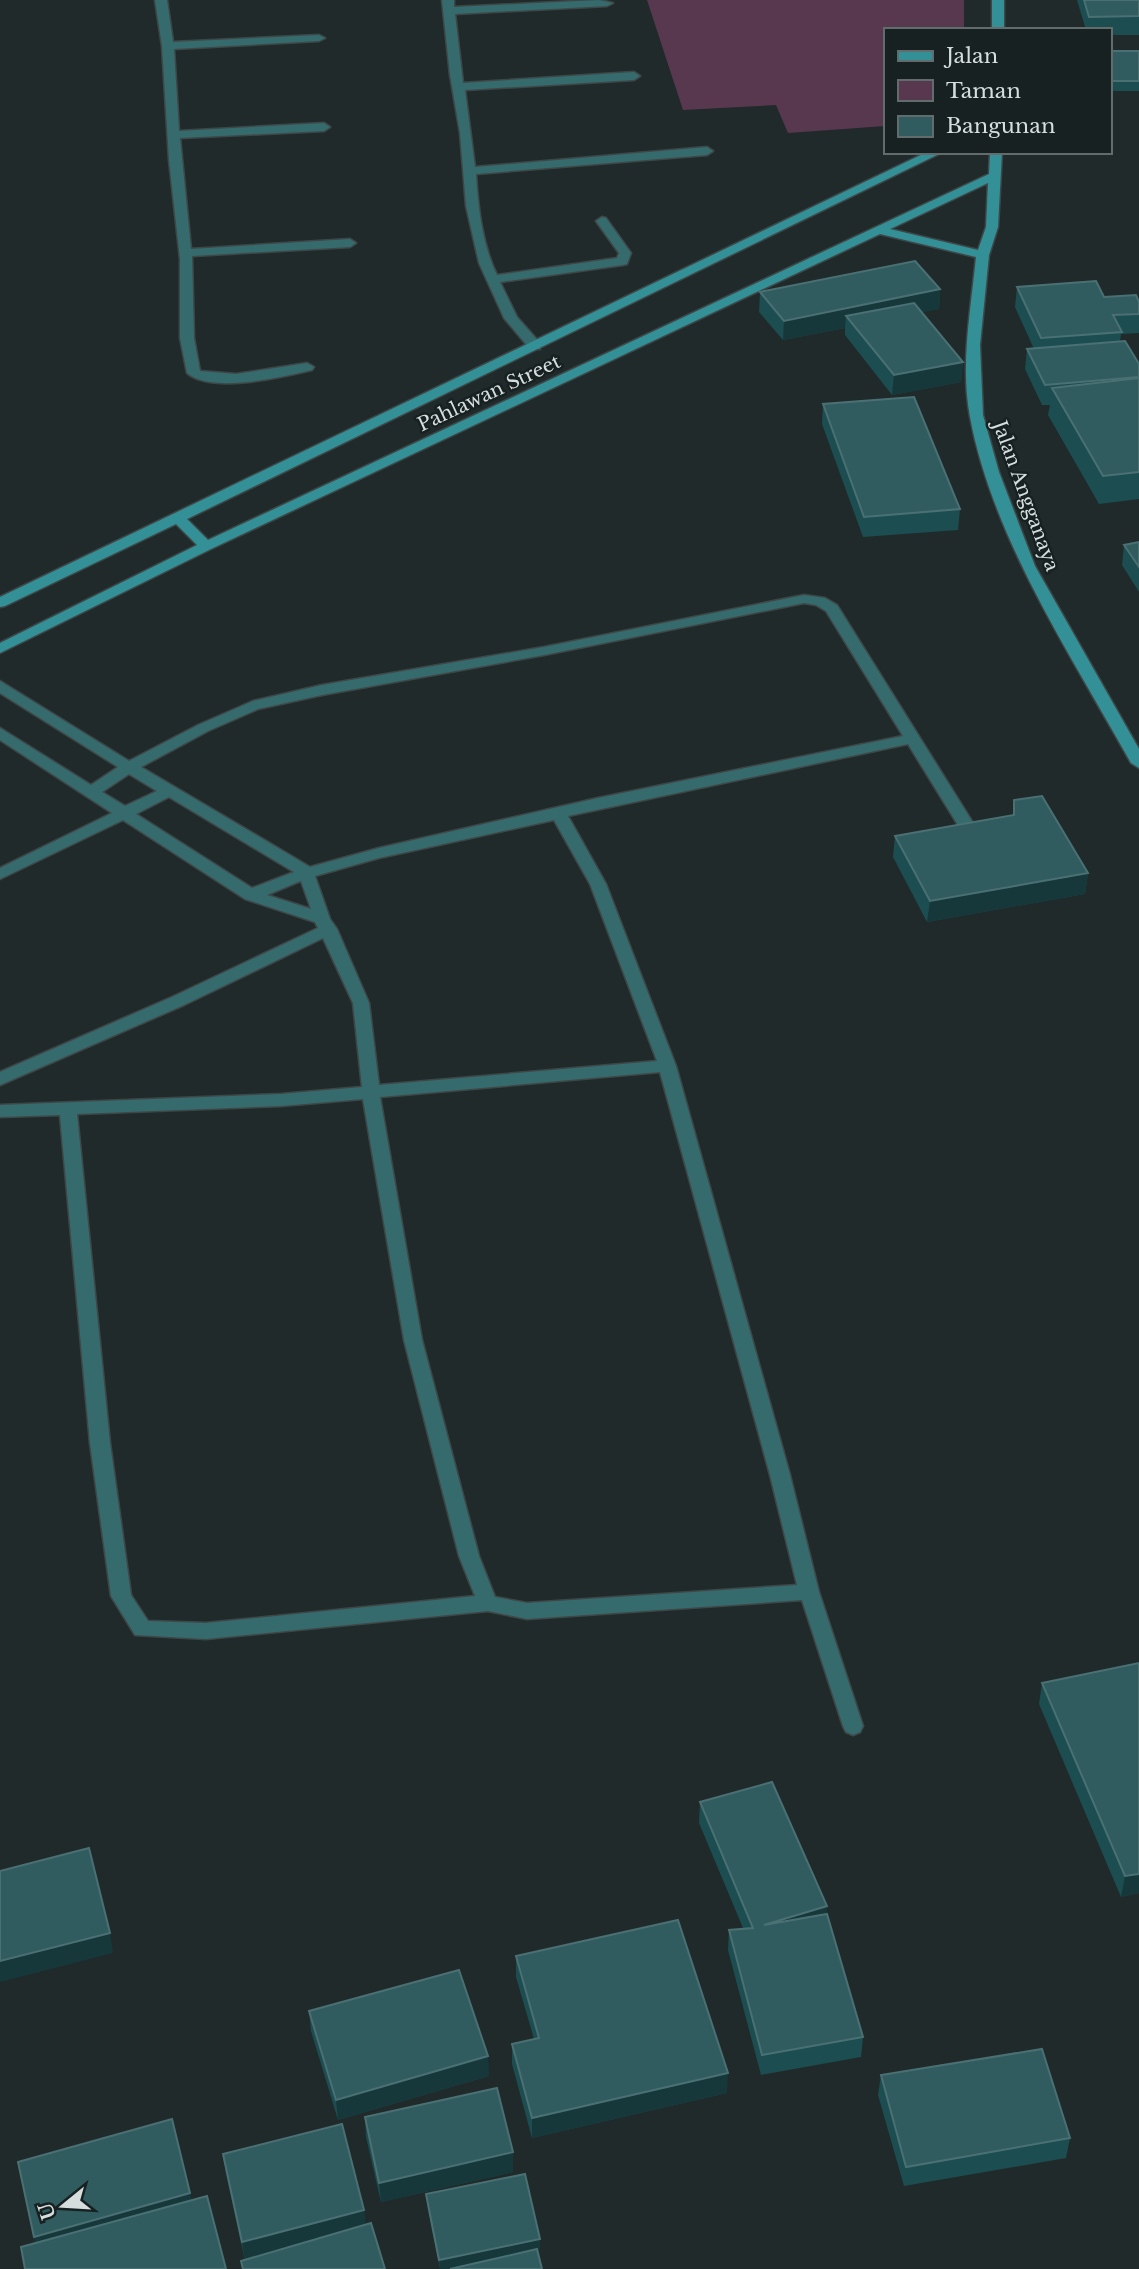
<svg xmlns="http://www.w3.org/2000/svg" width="1139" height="2269" font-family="'Libre Baskerville',serif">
  <rect width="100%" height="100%" fill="#212a2b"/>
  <polygon fill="#58384e" points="647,0 964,0 964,30 885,30 885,126 788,133 776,105 683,110"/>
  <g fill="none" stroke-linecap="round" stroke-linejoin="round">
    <g stroke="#3e4747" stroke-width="3">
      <g id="street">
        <path d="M155 0H167L173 42 319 35 325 38 319 41 174 49 179 131 324 123 330 127 324 131 180 138 191 249 350 239 356 243 350 247 192 256 194 338 200 371 236 374 307 363 314 367 312 370C282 377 212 394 187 373L180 338V259L169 160 162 46Z"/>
        <path d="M442 0H454V7L599 0 613 3 607 6 455 14 463 83 634 72 640 76 634 80 465 90 475 167 707 147 713 151 707 155 476 174C478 207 482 244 497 275L617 258 619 253 596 221 602 217 606 218 631 253 627 264 623 265 500 282 517 317 540 343V349H530L504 318 479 263 466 206 460 133 450 75Z"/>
        <path d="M804 595 825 598 837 605 975 826 973 830H961L908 744 568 816 606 884 676 1066 790 1475 819 1592 863 1726 860 1732 853 1735 846 1732 843 1726 802 1600 527 1619 488 1611 206 1639 135 1635 111 1596 90 1443 60 1115 0 1117V1105L281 1094 362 1087 353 1003 323 938 184 1005 0 1085V1072L172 997 318 928 315 922 245 899 123 820 0 879V868L112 813 0 740V728L91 785 118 767 0 693V681L129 761 198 725 253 701 322 685 544 647ZM804 603 816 605 826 611 903 736 598 798 379 848 310 867 141 767 208 731 258 709 322 695 544 655ZM129 774 157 791 125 806 102 792ZM169 797 294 872 252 888 136 814ZM554 820 590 884 657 1061 379 1085 369 1003 337 929 330 919 315 876 379 858ZM301 881 311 909 267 895 298 882ZM660 1072 770 1475 797 1585 527 1603 495 1597 479 1556 422 1340 380 1097ZM363 1099 404 1340 459 1556 475 1596 206 1623 148 1621 131 1595 110 1443 77 1114 281 1106Z"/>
      </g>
    </g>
    <g stroke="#3e4747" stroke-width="3">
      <g id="secondary">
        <rect x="992" y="0" width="12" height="30"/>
        <path d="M927 152H943L187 519 208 540 989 174 990 152H1002L998 227 989 255 980 345 983 415 999 472 1035 566 1139 749V768L1131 763C1071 655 993 539 970 417 960 365 971 309 976 257L880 234 211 549 0 653V643L197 545 176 524 5 606 0 607V597ZM988 183 986 227 978 250 890 229Z"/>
      </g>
    </g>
    <use href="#street" fill="#366b6e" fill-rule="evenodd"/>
    <use href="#secondary" fill="#339096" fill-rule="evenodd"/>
  </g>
  <g fill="#1c4d51">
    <polygon points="1077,0 1139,0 1139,35 1109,35 1109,30 1086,30"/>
    <rect x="1109" y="51" width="30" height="40"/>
    <polygon points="1017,287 1139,302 1139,333 1121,334 1120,341 1139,364 1139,499 1099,504 1048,415 1050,405 1042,405 1025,369 1027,349 1034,349 1015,307"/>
    <polygon points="940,289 939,309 921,312 963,362 961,382 892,395 845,335 845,328 783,340 759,312 760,292"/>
    <polygon points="823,404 960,509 958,530 863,537 822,424"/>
    <polygon points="1139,542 1139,592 1122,565 1124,545"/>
    <polygon points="1014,800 1088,873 1085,894 927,922 893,857 895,836 1013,815"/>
    <polygon points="1139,1663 1139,1893 1121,1897 1039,1704 1042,1683"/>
    <polygon points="700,1802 826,1914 863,2037 861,2057 761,2075 728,1950 729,1930 743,1928 699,1823"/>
    <polygon points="516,1956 727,2093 532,2138 512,2064 512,2044 534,2039 516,1977"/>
    <polygon points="309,2011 489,2076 338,2120 311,2031"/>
    <polygon points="881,2075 1070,2138 1066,2158 904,2186 878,2095"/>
    <polygon points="365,2117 513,2172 381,2202 366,2137"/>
    <polygon points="223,2154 364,2210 365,2225 385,2269 242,2269 241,2261 245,2261 226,2174"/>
    <polygon points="426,2194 540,2239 540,2249 445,2269 440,2269 427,2205"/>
  </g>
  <g fill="#16383b">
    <polygon points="940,289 939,309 854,326 846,316 845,328 783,340 784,321"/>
    <polygon points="963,362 961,382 892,395 894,375"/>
    <polygon points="1088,873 1085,894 927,922 930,901"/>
    <polygon points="1139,1874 1139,1893 1121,1897 1125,1876"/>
    <polygon points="827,1906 825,1927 764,1925"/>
    <polygon points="110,1933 113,1953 0,1982 0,1961"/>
    <polygon points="488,2056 489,2076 338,2120 336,2100"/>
    <polygon points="728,2073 727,2093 532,2138 532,2118"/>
    <polygon points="513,2152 513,2172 381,2202 379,2183"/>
    <polygon points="190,2193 194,2213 38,2257 34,2237"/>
    <polygon points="364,2210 366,2230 245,2262 242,2242"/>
    <polygon points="540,2239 540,2249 445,2269 440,2269 439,2260"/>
  </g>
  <g fill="#305c60" stroke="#4a7073" stroke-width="2">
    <polygon points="1084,0 1139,0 1139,16 1089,17"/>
    <rect x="1109" y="51" width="30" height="30"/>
    <polygon points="915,261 940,289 784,321 760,292"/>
    <polygon points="1096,281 1104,297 1136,295 1139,302 1139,314 1113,315 1122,332 1041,338 1017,287"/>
    <polygon points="914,303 963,362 894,375 846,316"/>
    <polygon points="1125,341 1139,364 1139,377 1045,385 1027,349"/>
    <polygon points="1139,378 1139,472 1103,476 1052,388"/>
    <polygon points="914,397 960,509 864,517 823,404"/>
    <polygon points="1139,542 1139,567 1124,545"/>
    <polygon points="1042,796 1088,873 930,901 895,836 1014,815 1014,800"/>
    <polygon points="1139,1663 1139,1874 1125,1876 1042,1683"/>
    <polygon points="772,1782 827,1906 764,1925 827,1914 863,2037 762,2055 729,1930 753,1928 700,1802"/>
    <polygon points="89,1848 110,1933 0,1961 0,1871"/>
    <polygon points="678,1920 728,2073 532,2118 512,2044 539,2038 516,1956"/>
    <polygon points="459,1970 488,2056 336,2100 309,2011"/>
    <polygon points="1042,2049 1070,2138 906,2167 881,2075"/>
    <polygon points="497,2088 513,2152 379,2183 365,2117"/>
    <polygon points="172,2119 190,2193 34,2237 18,2162"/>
    <polygon points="342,2124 364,2210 242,2242 223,2154"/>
    <polygon points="525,2174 540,2239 439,2260 426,2194"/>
    <polygon points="207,2196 226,2269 25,2269 21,2247"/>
    <polygon points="371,2223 385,2269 243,2269 241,2261"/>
    <polygon points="537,2249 542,2269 450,2269"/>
  </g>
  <g text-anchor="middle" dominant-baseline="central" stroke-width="5" stroke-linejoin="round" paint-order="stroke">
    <g font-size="19" fill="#d6dddd" stroke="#172121">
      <text transform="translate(489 393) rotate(-25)">Pahlawan Street</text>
      <text transform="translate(1026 496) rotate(70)">Jalan Angganaya</text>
    </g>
  </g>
  <rect x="884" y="28" width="228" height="126" fill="#172121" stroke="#636c6c" stroke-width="2"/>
  <rect x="898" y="51" width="35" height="10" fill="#339096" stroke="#636c6c" stroke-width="2"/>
  <text x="946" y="63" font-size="21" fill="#d6dddd">Jalan</text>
  <rect x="898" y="80" width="35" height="21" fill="#58384e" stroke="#636c6c" stroke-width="2"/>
  <text x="946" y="98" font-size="21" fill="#d6dddd">Taman</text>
  <rect x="898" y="116" width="35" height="21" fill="#305c60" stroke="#636c6c" stroke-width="2"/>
  <text x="946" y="133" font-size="21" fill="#d6dddd">Bangunan</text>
  <g transform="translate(63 2206) rotate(252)" stroke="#172121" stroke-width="5" paint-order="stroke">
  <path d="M0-5L12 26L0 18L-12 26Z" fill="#d6dddd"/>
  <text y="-10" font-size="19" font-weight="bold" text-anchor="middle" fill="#d6dddd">U</text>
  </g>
</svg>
